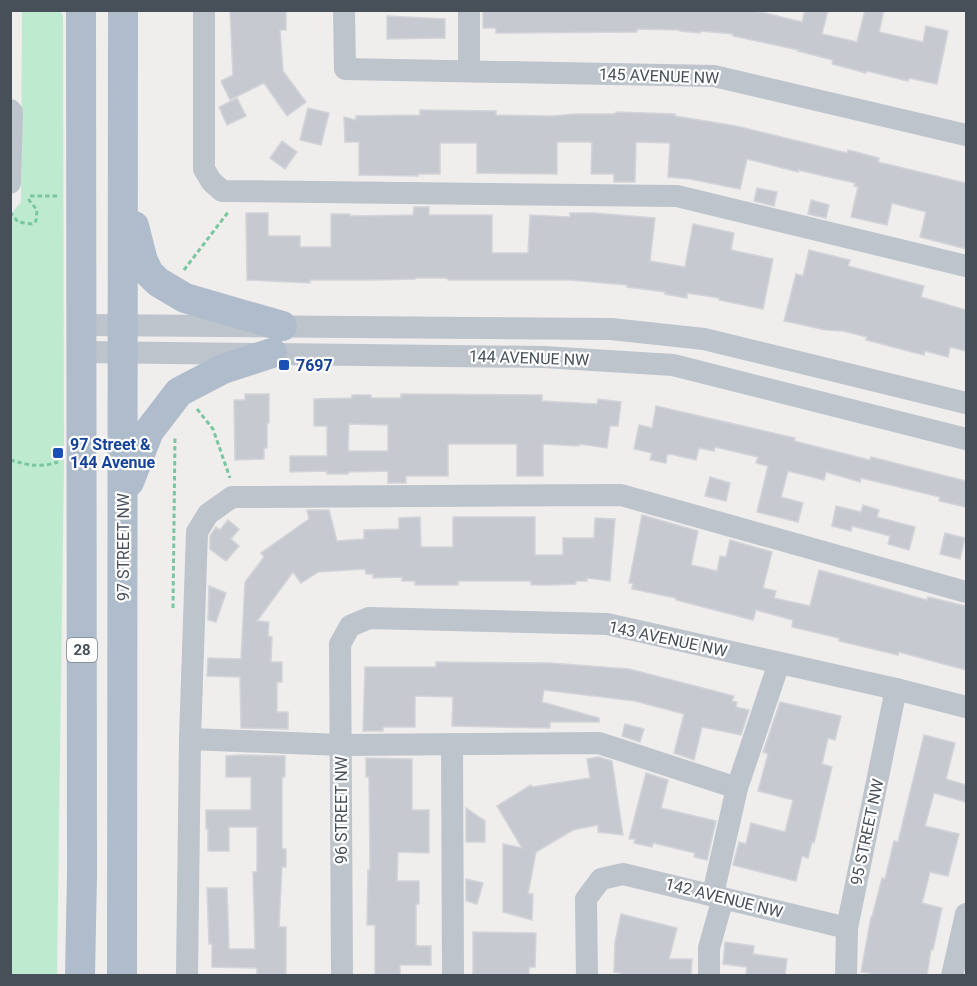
<svg xmlns="http://www.w3.org/2000/svg" width="977" height="986" font-family="Roboto,sans-serif">
  <rect width="100%" height="100%" fill="#f0eded"/>
  <polygon fill="#beebd0" points="22,11 60,11 63,16 64,465 57,975 11,976 10,215 21,202"/>
  <g fill="#c7c9d0" stroke="#d2d4d9" stroke-width="1.5" fill-rule="evenodd">
    <polygon points="230,10 286,10 286,30 280,30 283,71 306,102 287,116 264,83 230,100 221,81 233,75"/>
    <polygon points="483,10 745,10 765,13 802,22 805,10 828,10 822,34 857,42 865,10 884,10 879,32 923,42 926,26 948,31 937,84 909,78 908,81 867,71 866,73 832,64 833,60 798,51 799,50 733,36 733,34 700,31 700,33 680,31 680,30 637,29 637,32 496,33 496,28 483,28"/>
    <polygon points="387,16 445,19 445,38 387,39"/>
    <polygon points="237,98 246,116 227,125 219,107"/>
    <polygon points="308,108 329,113 321,145 300,140"/>
    <polygon points="420,110 496,111 496,115 552,116 576,114 616,114 616,112 675,114 675,116 736,126 847,153 848,150 879,158 878,162 966,183 966,249 920,237 926,212 892,203 887,225 851,217 858,187 854,186 855,183 798,170 798,172 747,159 740,189 690,179 668,177 670,143 636,142 635,182 614,182 614,174 591,174 592,142 557,142 557,174 477,173 477,143 440,143 440,174 418,174 418,176 359,175 359,142 345,142 344,117 356,120 356,116 420,115"/>
    <polygon points="282,141 297,152 285,169 270,158"/>
    <polygon points="757,188 777,192 774,206 754,201"/>
    <polygon points="811,200 829,205 826,218 808,214"/>
    <polygon points="414,207 429,207 429,215 492,215 492,253 528,253 530,215 570,217 570,213 593,213 655,218 650,261 685,267 693,224 734,233 731,250 773,259 763,309 719,300 719,298 687,293 687,298 665,294 665,292 627,287 627,285 570,280 448,280 448,278 415,278 415,279 373,280 310,280 310,283 247,280 246,213 268,213 268,236 300,236 300,247 331,247 331,214 350,214 350,216 413,215"/>
    <polygon points="809,250 850,260 848,266 924,286 921,297 966,310 966,351 950,347 948,357 925,351 924,355 866,340 867,337 843,331 826,330 784,321 796,274 803,276"/>
    <polygon points="245,394 269,394 269,423 267,423 267,448 264,448 264,459 235,460 234,400 245,400"/>
    <path d="M401 394 542 395V401L597 404 598 399 621 402 618 426H610L607 448 579 444V446L543 444V476H517V444H448V476H406V483H388V471L348 472V474H327V471L290 472V456H327V426H314V399L352 398V395H371V398H401ZM349 424 388 425V451H348Z"/>
    <polygon points="656,406 795,438 794,441 870,460 871,457 966,481 966,507 939,501 940,497 861,478 860,482 826,472 824,480 788,471 781,497 803,503 798,522 757,512 768,466 756,463 758,457 715,447 714,451 699,448 696,460 670,454 667,455 666,463 650,460 652,453 634,449 639,425 652,428"/>
    <polygon points="710,477 730,483 726,501 705,496"/>
    <polygon points="863,505 879,510 877,517 915,527 909,550 888,544 890,536 852,526 851,531 832,526 836,506 861,512"/>
    <polygon points="307,510 329,510 337,541 364,539 364,530 399,529 399,518 420,517 421,547 453,547 453,517 535,517 535,555 563,555 563,538 594,538 595,518 615,519 610,581 587,578 587,581 576,581 576,584 550,585 531,585 531,581 458,581 458,585 415,585 415,581 402,581 402,577 373,578 373,574 366,574 365,569 318,572 301,583 293,572 257,621 269,622 268,636 272,637 271,662 282,662 282,682 277,682 277,712 288,712 288,729 241,728 240,677 207,676 208,658 241,659 245,582 264,557 261,553 309,519"/>
    <polygon points="642,515 698,531 691,565 717,571 720,556 726,557 730,540 772,552 763,588 776,591 774,598 810,606 819,570 927,600 928,597 966,606 966,670 899,652 898,655 839,641 839,638 792,627 793,620 756,610 753,620 676,600 676,598 632,589 633,583 629,583"/>
    <polygon points="228,520 239,529 231,539 239,546 226,561 210,549 210,536 216,527 220,530"/>
    <polygon points="945,533 965,538 960,559 940,554"/>
    <polygon points="209,586 226,593 216,622 208,620"/>
    <polygon points="436,662 550,663 629,669 734,696 732,701 737,702 736,707 749,710 741,735 702,727 694,760 674,753 684,714 635,701 544,690 542,702 599,718 599,722 550,722 550,728 452,726 453,697 415,696 415,727 383,727 383,731 363,731 365,667 436,667"/>
    <polygon points="780,702 841,716 835,740 828,738 822,764 832,767 814,843 812,842 808,858 802,856 796,881 733,865 739,842 746,844 751,823 785,832 793,800 758,791 768,754 763,752"/>
    <polygon points="625,724 644,729 640,742 622,736"/>
    <polygon points="924,735 955,743 946,779 966,785 966,802 934,793 925,826 959,834 948,876 930,872 922,903 942,908 933,950 931,949 927,975 869,975 870,973 861,972 871,917 872,917 882,878 885,879 894,841 898,842"/>
    <polygon points="241,755 285,756 285,777 282,777 282,849 286,849 286,867 282,867 279,927 286,927 286,975 257,975 257,968 212,967 212,944 209,944 207,888 227,888 229,949 255,949 253,872 257,872 257,827 229,827 229,851 208,851 208,829 206,829 206,810 251,810 251,777 226,777 226,756"/>
    <polygon points="599,757 612,761 623,835 598,832 598,825 573,830 536,852 528,894 533,894 532,920 503,912 503,844 522,848 497,806 531,785 532,787 590,778 587,759"/>
    <polygon points="366,758 412,759 412,810 429,810 429,853 398,852 397,881 419,881 419,904 416,904 416,946 431,946 431,965 400,965 400,975 375,975 375,925 367,925 368,870 370,870 369,777 366,777"/>
    <polygon points="646,773 668,780 661,808 716,821 707,860 694,857 695,853 653,843 652,847 634,843 635,839 629,839"/>
    <polygon points="466,808 485,821 485,842 466,842"/>
    <polygon points="466,879 483,883 477,904 466,901"/>
    <polygon points="621,914 677,928 669,959 692,959 691,975 621,975 621,973 614,972 615,942"/>
    <polygon points="473,932 536,933 535,967 529,967 529,975 473,975"/>
    <polygon points="725,942 754,946 753,954 787,959 785,975 746,975 747,967 723,964"/>
  </g>
  <g fill="none" stroke-linecap="round" stroke-linejoin="round">
    <g stroke="#78c7a1" stroke-width="3" stroke-dasharray="4.5 3" stroke-linecap="butt">
      <polyline points="10,212 18,222 32,224 36,221 37,210 29,200 30,196 58,196"/>
      <polyline points="184,270 229,211"/>
      <polyline points="197,409 213,429 230,478"/>
      <path d="M10 460C28 465 40 468 58 462"/>
      <polyline points="173,608 175,437"/>
    </g>
    <g stroke="#bdc4cc" stroke-width="22">
      <polyline points="204,10 204,169 211,181 222,191 677,196 966,266"/>
      <polyline points="344,10 345,69 714,76 966,135"/>
      <polyline points="469,10 469,71"/>
      <polyline points="10,110 12,112 10,183"/>
      <polyline points="82,325 611,329 704,339 966,403"/>
      <polyline points="82,352 544,357 673,365 966,439"/>
      <polyline points="190,739 341,745 599,743 737,788"/>
      <polyline points="452,744 453,976"/>
      <polyline points="713,894 737,788 779,663"/>
      <polyline points="187,976 190,739 197,532 208,514 232,497 621,495 966,592"/>
      <polyline points="342,976 340,644 350,626 369,618 607,624 896,689 966,707"/>
      <polyline points="587,976 586,899 601,879 623,874 847,928"/>
      <polyline points="709,976 709,948 723,898"/>
      <polyline points="846,976 847,928 896,689"/>
      <polyline points="952,976 966,914"/>
    </g>
    <g stroke="#afbccb" stroke-width="30">
      <polyline points="134,226 143,261 149,273 158,282 185,298 282,326"/>
      <polyline points="129,482 149,431 179,392 223,369 272,353"/>
      <polyline points="80,976 82,874 81,10"/>
      <polyline points="122,976 123,10"/>
    </g>
  </g>
  <g fill="#1a4fb4" stroke="#fff" stroke-width="2">
    <rect x="278" y="359" width="12" height="12" rx="3"/>
    <rect x="52" y="447" width="12" height="12" rx="3"/>
  </g>
  <g text-anchor="middle" dominant-baseline="central" stroke-width="4.5" stroke-linejoin="round" paint-order="stroke">
    <rect fill="#fff" stroke="#7e848b" stroke-width="1.5" x="67" y="638" width="30" height="24" rx="4.5"/>
    <g font-size="15" font-weight="bold" fill="#475059">
      <text x="82" y="650">28</text>
    </g>
    <g font-size="16" fill="#475059" stroke="#fff">
      <text transform="translate(659 76) rotate(2)">145 AVENUE NW</text>
      <text transform="translate(529 358) rotate(2)">144 AVENUE NW</text>
      <text transform="translate(123 547) rotate(-90)">97 STREET NW</text>
      <text transform="translate(668 639) rotate(12)">143 AVENUE NW</text>
      <text transform="translate(341 810) rotate(-90)">96 STREET NW</text>
      <text transform="translate(867 832) rotate(-78)">95 STREET NW</text>
      <text transform="translate(724 898) rotate(14)">142 AVENUE NW</text>
    </g>
    <g font-size="16" font-weight="bold" fill="#164399" stroke="#fff" text-anchor="start">
      <text x="296" y="365">7697</text>
      <text x="70" y="444">97 Street &amp;<tspan x="70" dy="18">144 Avenue</tspan></text>
    </g>
  </g>
  <rect width="977" height="986" fill="none" stroke="#475059" stroke-width="24"/>
</svg>
